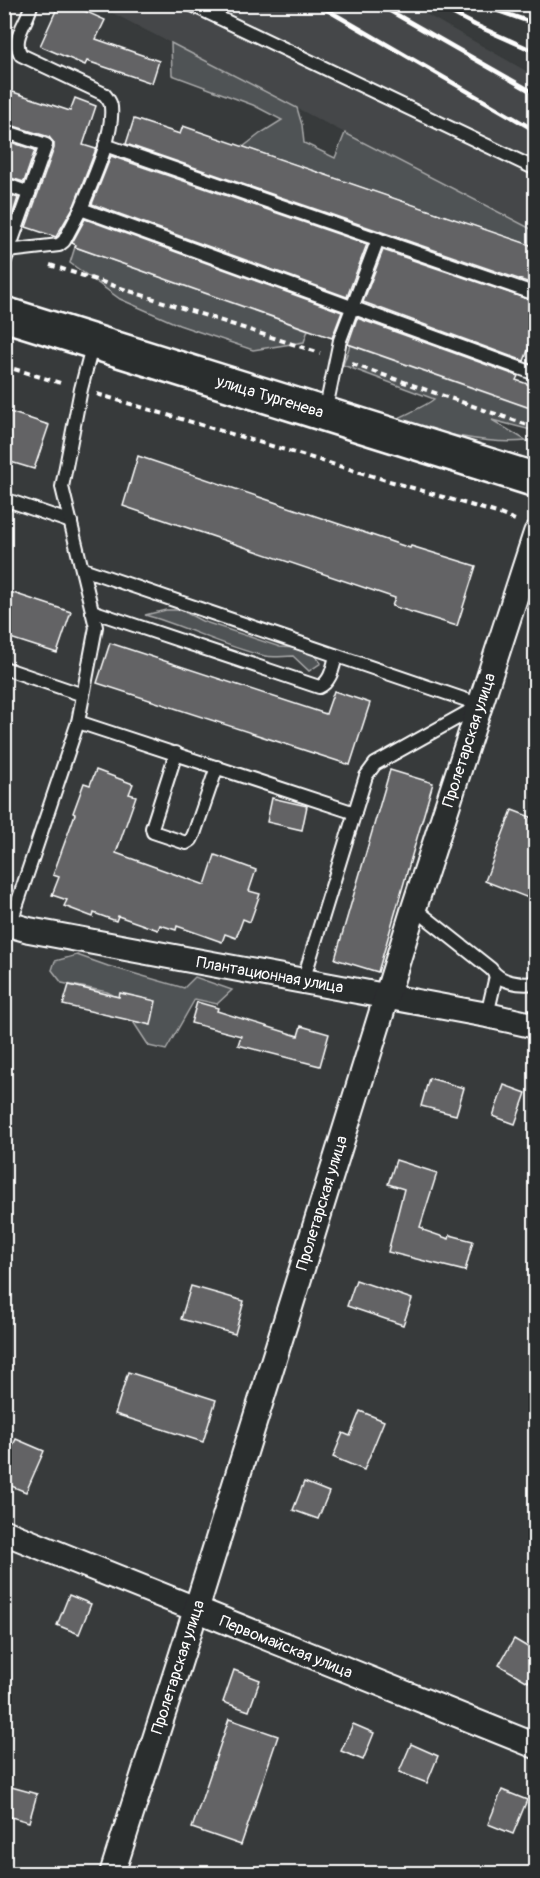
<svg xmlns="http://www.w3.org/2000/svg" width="540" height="1878" font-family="Pangolin,sans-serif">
  <rect width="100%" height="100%" fill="#373a3b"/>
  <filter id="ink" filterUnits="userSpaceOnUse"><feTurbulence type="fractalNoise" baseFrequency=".0167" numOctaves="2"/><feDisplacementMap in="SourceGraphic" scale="12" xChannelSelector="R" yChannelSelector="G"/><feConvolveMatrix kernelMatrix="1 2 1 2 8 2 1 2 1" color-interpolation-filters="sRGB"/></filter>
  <g filter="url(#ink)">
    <polygon fill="#444748" points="97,5 410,5 535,76 535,231"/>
    <g fill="#505354" stroke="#a8a9aa" stroke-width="1.5">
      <polygon points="171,43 297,108 302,125 304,143 335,158 345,133 535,231 535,247 243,147 261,133 282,120 253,105 172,75"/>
      <polygon points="75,247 308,330 304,342 253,350 179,325 120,299 70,263"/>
      <path d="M350 345 535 410V431L492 420 527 441C482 445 438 432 395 420 406 414 426 406 434 399L343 365Z"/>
      <path d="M166 610H181L202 621 280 647 297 648 314 654 321 663 309 671 293 656C284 656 273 658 265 656 224 647 186 626 145 615Z"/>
      <polygon points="77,955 108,966 184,988 195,977 232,990 217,1004 195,999 166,1050 149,1046 117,997 107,992 62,983 52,970 55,961"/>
    </g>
    <g fill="#636465" stroke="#fff" stroke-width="1.5">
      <polygon points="59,4 69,4 105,20 96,39 159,61 152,83 87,61 85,65 40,46"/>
      <polygon points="4,89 70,111 75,98 96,106 83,145 96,149 74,206 56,237 26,227 54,148 54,143 49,137 4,123"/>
      <polygon points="134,119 180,134 183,126 536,247 536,285 126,144"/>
      <polygon points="4,140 35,150 24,182 4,176"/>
      <polygon points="111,156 367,244 347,297 92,204"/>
      <polygon points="4,193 18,198 10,222 4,220"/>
      <polygon points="85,219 342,312 332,338 75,247 76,245 72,243"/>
      <polygon points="383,250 536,302 536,329 524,361 363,302"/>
      <polygon points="357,318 518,376 516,380 536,387 536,410 348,344"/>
      <polygon points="4,410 49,425 34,469 4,460"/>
      <polygon points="138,456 410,548 411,546 476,566 457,626 392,606 395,598 123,506"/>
      <polygon points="4,590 71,612 57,653 4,636"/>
      <polygon points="110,643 326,714 334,691 370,703 350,765 97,683"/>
      <polygon points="96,770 133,784 129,794 136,796 116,853 205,885 215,855 256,870 249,891 260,894 250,922 243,919 236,938 225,934 222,942 177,926 176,930 160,925 158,930 118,916 116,921 94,913 93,917 64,906 67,900 52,895 59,877 53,875 75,814 73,813 84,783 90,785"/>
      <polygon points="390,770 433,783 378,972 335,959"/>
      <polygon points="272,798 307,806 302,830 267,822"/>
      <polygon points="512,810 536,819 536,901 485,881"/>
      <polygon points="69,985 119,997 120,993 156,1001 151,1025 63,1005"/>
      <polygon points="197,1002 218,1008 217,1011 298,1036 301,1026 329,1034 320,1066 238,1045 241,1036 191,1023"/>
      <polygon points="429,1078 464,1088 456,1115 421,1106"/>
      <polygon points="504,1085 526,1093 515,1124 493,1116"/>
      <polygon points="396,1160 437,1173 420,1227 423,1228 423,1230 449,1239 450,1235 473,1241 465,1271 388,1252 404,1189 388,1184"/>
      <polygon points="356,1280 412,1299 403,1325 347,1306"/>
      <polygon points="191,1286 244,1301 235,1334 181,1319"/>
      <polygon points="128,1372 216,1400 203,1442 115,1414"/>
      <polygon points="360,1411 384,1421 364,1470 333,1457 343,1433 350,1436"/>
      <polygon points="16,1439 44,1451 26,1492 4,1483 4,1464"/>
      <polygon points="304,1482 329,1492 318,1519 293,1510"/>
      <polygon points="69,1595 91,1604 79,1634 57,1625"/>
      <polygon points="514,1639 536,1652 536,1669 528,1682 499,1665"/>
      <polygon points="234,1670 260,1680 249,1711 223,1702"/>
      <polygon points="229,1719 278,1736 241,1845 192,1828"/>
      <polygon points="353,1724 374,1733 363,1760 341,1751"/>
      <polygon points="411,1744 438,1756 427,1783 399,1772"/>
      <polygon points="4,1785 37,1794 29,1822 4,1815"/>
      <polygon points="502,1790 527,1800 513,1834 488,1824"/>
    </g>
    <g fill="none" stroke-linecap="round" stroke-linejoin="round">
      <g stroke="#fff" stroke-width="16">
        <g id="service">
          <path d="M31 4C30 20 10 37 21 55L104 94C107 98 111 102 111 107 114 136 92 181 81 209L536 374"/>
          <polyline points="190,4 536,169"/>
          <polyline points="4,131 46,145 4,263"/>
          <polyline points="105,145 536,294"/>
          <polyline points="4,184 29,193"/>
          <polyline points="8,251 59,245 64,241 81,209"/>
          <polyline points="325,413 340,340 378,239"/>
          <polyline points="4,499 71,522"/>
          <polyline points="83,569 481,705"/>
          <path d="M92 611 319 687C331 682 333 667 336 656"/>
          <polyline points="4,668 83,695"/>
          <polyline points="78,722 355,813"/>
          <polyline points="176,753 152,828 153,832 186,843 191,840 194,834 217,767"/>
          <path d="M414 908 491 969C500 983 520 985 536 983"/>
          <polyline points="10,925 78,722 96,627 62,487 81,389 93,343"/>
          <polyline points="303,981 366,776 375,764 477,707"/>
          <polyline points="487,1015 496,976"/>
        </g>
      </g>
      <g stroke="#fff" stroke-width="28">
        <g id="minor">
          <polyline points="4,923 29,930 487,1015 536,1026"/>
          <polyline points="4,1532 536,1746"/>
          <polyline points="112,1874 196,1610 414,908 536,533"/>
        </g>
      </g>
      <g stroke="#fff" stroke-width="38">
        <polyline id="secondary" points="4,314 536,480"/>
      </g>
      <g stroke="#fff" stroke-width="4" stroke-dasharray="6 4.5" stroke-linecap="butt">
        <polyline points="50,265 320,353"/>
        <polyline points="352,364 536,428"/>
        <polyline points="4,366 64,384"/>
        <polyline points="97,394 497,513 518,521"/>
      </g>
      <use href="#service" stroke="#2a2d2e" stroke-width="12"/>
      <use href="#minor" stroke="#2a2d2e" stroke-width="24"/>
      <use href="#secondary" stroke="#2a2d2e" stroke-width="33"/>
      <g stroke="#fff" stroke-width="4.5">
        <polyline points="317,4 536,131"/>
        <polyline points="378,4 536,94"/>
        <polyline points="435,4 475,25 536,52"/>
        <polyline points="478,4 536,24"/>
      </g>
    </g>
  </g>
  <g text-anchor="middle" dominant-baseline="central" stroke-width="4.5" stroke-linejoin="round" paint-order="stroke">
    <g font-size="16" fill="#fff" stroke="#2a2d2e">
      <text transform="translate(270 397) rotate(17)">улица Тургенева</text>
      <text transform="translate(469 740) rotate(-72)">Пролетарская улица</text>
      <text transform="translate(270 975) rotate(10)">Плантационная улица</text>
      <text transform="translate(322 1203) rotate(-73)">Пролетарская улица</text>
      <text transform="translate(286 1647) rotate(22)">Первомайская улица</text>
      <text transform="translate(178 1667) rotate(-72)">Пролетарская улица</text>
    </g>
  </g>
  <rect width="540" height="1878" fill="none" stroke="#2a2d2e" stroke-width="24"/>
  <rect x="12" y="12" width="516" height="1854" fill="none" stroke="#fff" stroke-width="2" filter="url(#ink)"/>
</svg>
